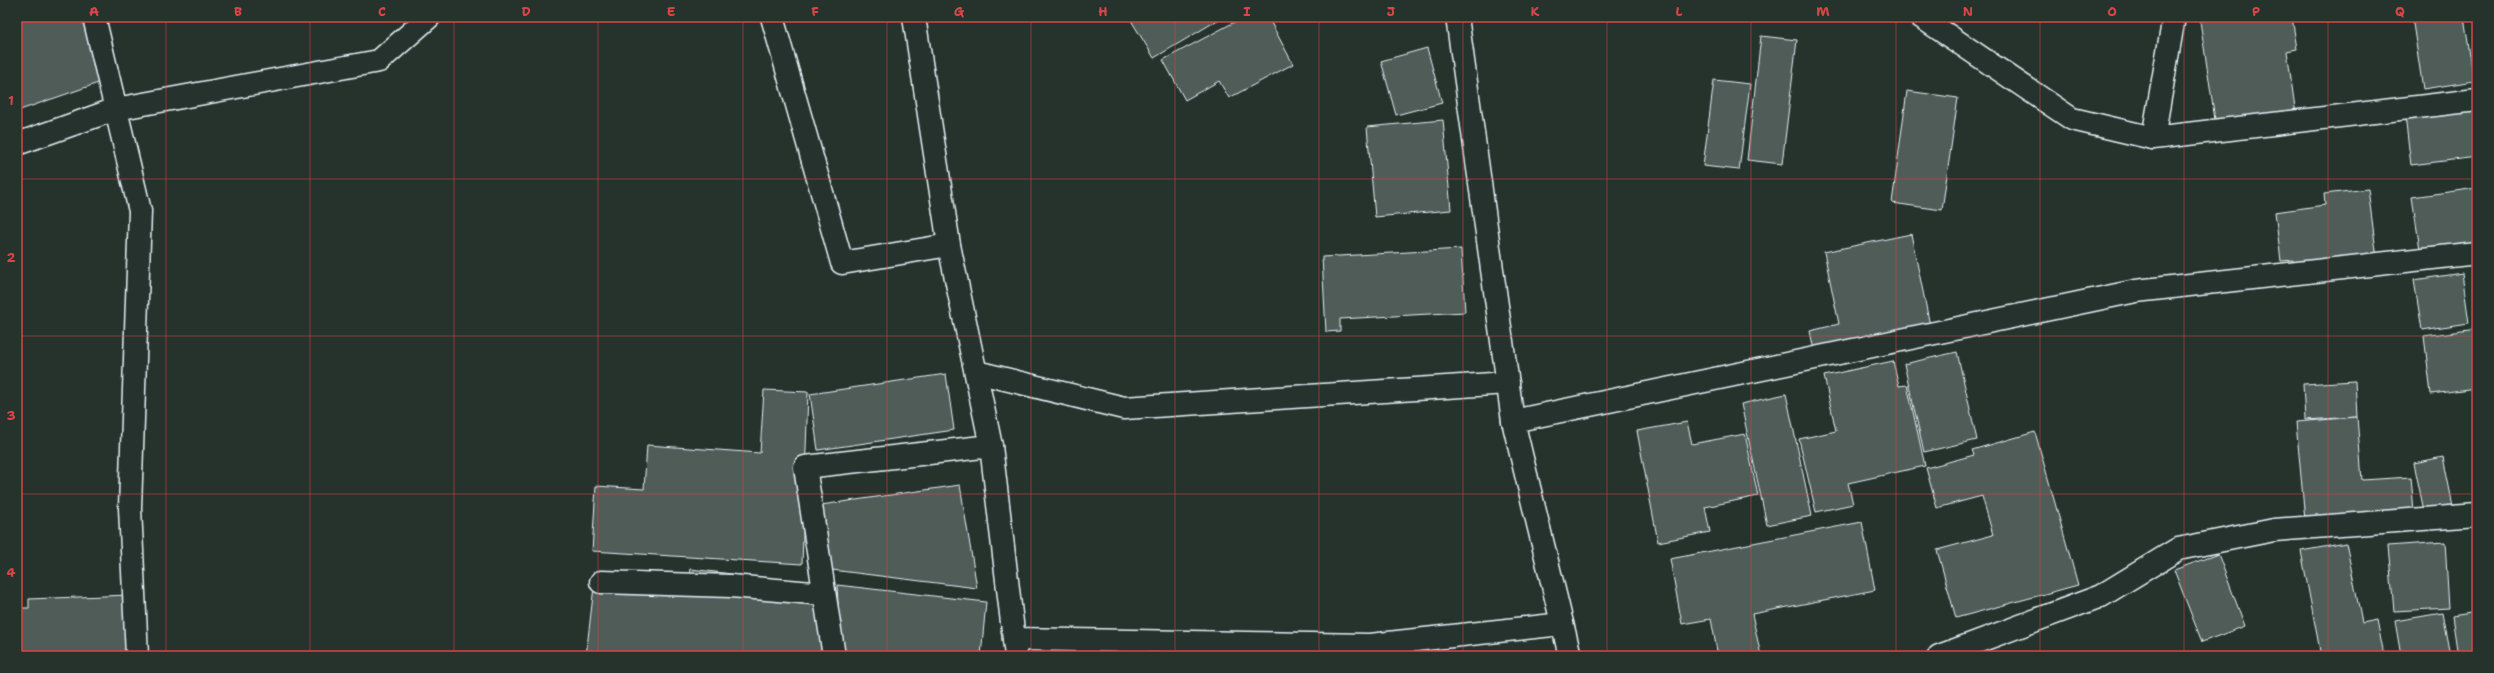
<svg xmlns="http://www.w3.org/2000/svg" width="2494" height="673" font-family="'Shantell Sans',sans-serif">
  <rect width="100%" height="100%" fill="#26332d"/>
  <filter id="ink" filterUnits="userSpaceOnUse"><feTurbulence type="fractalNoise" baseFrequency=".025" numOctaves="2"/><feDisplacementMap in="SourceGraphic" scale="8" xChannelSelector="R" yChannelSelector="G"/><feConvolveMatrix kernelMatrix="1 2 1 2 8 2 1 2 1" color-interpolation-filters="sRGB"/></filter>
  <g filter="url(#ink)">
    <g fill="#505c59" stroke="#e8f1f8">
      <polygon points="17,17 86,17 107,80 17,111"/>
      <polygon points="1129,17 1223,17 1154,58"/>
      <polygon points="1244,17 1268,17 1293,64 1229,98 1219,81 1185,100 1163,60"/>
      <polygon points="2211,17 2292,17 2297,49 2287,51 2296,115 2216,126 2200,21 2211,19"/>
      <polygon points="2412,17 2464,17 2474,81 2423,89"/>
      <polygon points="1761,36 1797,40 1782,164 1747,160"/>
      <polygon points="1427,48 1442,103 1396,115 1381,61"/>
      <polygon points="1714,80 1750,84 1739,170 1703,166"/>
      <polygon points="1907,91 1958,98 1942,210 1892,203"/>
      <polygon points="2477,107 2477,157 2411,165 2405,116"/>
      <polygon points="1443,120 1451,210 1375,217 1367,127"/>
      <polygon points="2477,188 2477,247 2421,256 2412,197"/>
      <polygon points="2368,189 2378,266 2296,276 2293,260 2281,261 2275,212 2325,205 2324,194"/>
      <polygon points="1911,234 1931,330 1815,355 1810,331 1839,324 1824,252"/>
      <polygon points="1461,249 1465,312 1340,319 1340,331 1326,332 1322,257"/>
      <polygon points="2462,273 2469,323 2422,330 2414,280"/>
      <polygon points="2477,329 2477,388 2431,394 2424,336"/>
      <polygon points="1957,352 1977,440 1924,452 1904,364"/>
      <polygon points="1893,361 1899,386 1907,385 1925,466 1848,483 1853,504 1816,512 1799,439 1836,431 1824,376"/>
      <polygon points="946,374 954,430 818,450 810,394"/>
      <polygon points="2355,381 2357,417 2305,420 2303,384"/>
      <polygon points="764,390 808,392 802,564 592,551 596,486 644,489 647,445 760,453"/>
      <polygon points="1786,394 1812,516 1767,525 1741,404"/>
      <polygon points="2357,417 2362,480 2411,477 2414,511 2305,520 2296,422"/>
      <polygon points="1687,422 1692,444 1745,434 1758,496 1705,507 1710,532 1658,542 1637,431"/>
      <polygon points="2035,432 2078,585 1956,618 1937,550 1993,535 1982,496 1937,508 1926,468 1974,455 1972,450"/>
      <polygon points="2443,457 2453,506 2424,511 2414,463"/>
      <polygon points="960,485 977,588 824,569 814,506"/>
      <polygon points="1862,522 1875,590 1752,614 1761,656 1718,656 1711,619 1682,624 1670,559"/>
      <polygon points="2445,542 2449,608 2394,611 2388,546"/>
      <polygon points="2346,543 2362,623 2377,620 2384,656 2321,656 2301,551"/>
      <polygon points="2218,554 2245,626 2202,642 2174,570"/>
      <polygon points="690,569 832,586 824,656 586,656 595,578 687,590"/>
      <polygon points="837,585 986,602 981,656 841,656"/>
      <polygon points="129,595 131,656 17,656 17,608 29,608 29,599"/>
      <polygon points="2477,612 2477,656 2458,656 2452,616"/>
      <polygon points="2442,613 2450,656 2401,656 2395,621"/>
    </g>
    <g fill="none" stroke-linecap="round" stroke-linejoin="round">
      <g stroke="#e8f1f8" stroke-width="25">
        <g id="minor">
          <polyline points="94,17 140,211 130,508 137,656"/>
          <polyline points="772,17 842,263 949,245"/>
          <polyline points="914,17 949,245 991,446 1016,656"/>
          <polyline points="1457,17 1513,421 1570,656"/>
          <polyline points="1921,17 2072,119 2153,138 2477,100"/>
          <polyline points="2153,138 2174,17"/>
          <polyline points="17,144 116,109 379,61 429,17"/>
          <polyline points="976,372 1124,408 1508,383"/>
          <polyline points="1513,421 2136,291 2477,253"/>
          <polyline points="601,582 731,586 824,594"/>
          <polyline points="1014,639 1370,645 1562,624"/>
          <polyline points="834,656 805,467 991,446"/>
          <polyline points="1939,656 2101,596 2178,549 2274,530 2477,515"/>
        </g>
      </g>
      <use href="#minor" stroke="#26332d" stroke-width="22"/>
    </g>
  </g>
  <path fill="none" stroke="#d94647" stroke-width="1" stroke-opacity="0.55" d="M166 17V656M310 17V656M454 17V656M598 17V656M743 17V656M887 17V656M1031 17V656M1175 17V656M1319 17V656M1463 17V656M1607 17V656M1751 17V656M1896 17V656M2040 17V656M2184 17V656M2328 17V656M17 179H2477M17 336H2477M17 494H2477"/>
  <rect width="2494" height="673" fill="none" stroke="#26332d" stroke-width="44"/>
  <rect x="22" y="22" width="2450" height="629" fill="none" stroke="#d94647" stroke-width="1.5"/>
  <g font-size="13" text-anchor="middle" font-weight="bold" fill="#d94647">
    <text x="94" y="16">A</text>
    <text x="238" y="16">B</text>
    <text x="382" y="16">C</text>
    <text x="526" y="16">D</text>
    <text x="671" y="16">E</text>
    <text x="815" y="16">F</text>
    <text x="959" y="16">G</text>
    <text x="1103" y="16">H</text>
    <text x="1247" y="16">I</text>
    <text x="1391" y="16">J</text>
    <text x="1535" y="16">K</text>
    <text x="1679" y="16">L</text>
    <text x="1823" y="16">M</text>
    <text x="1968" y="16">N</text>
    <text x="2112" y="16">O</text>
    <text x="2256" y="16">P</text>
    <text x="2400" y="16">Q</text>
    <text x="11" y="105">1</text>
    <text x="11" y="262">2</text>
    <text x="11" y="420">3</text>
    <text x="11" y="577">4</text>
  </g>
</svg>
